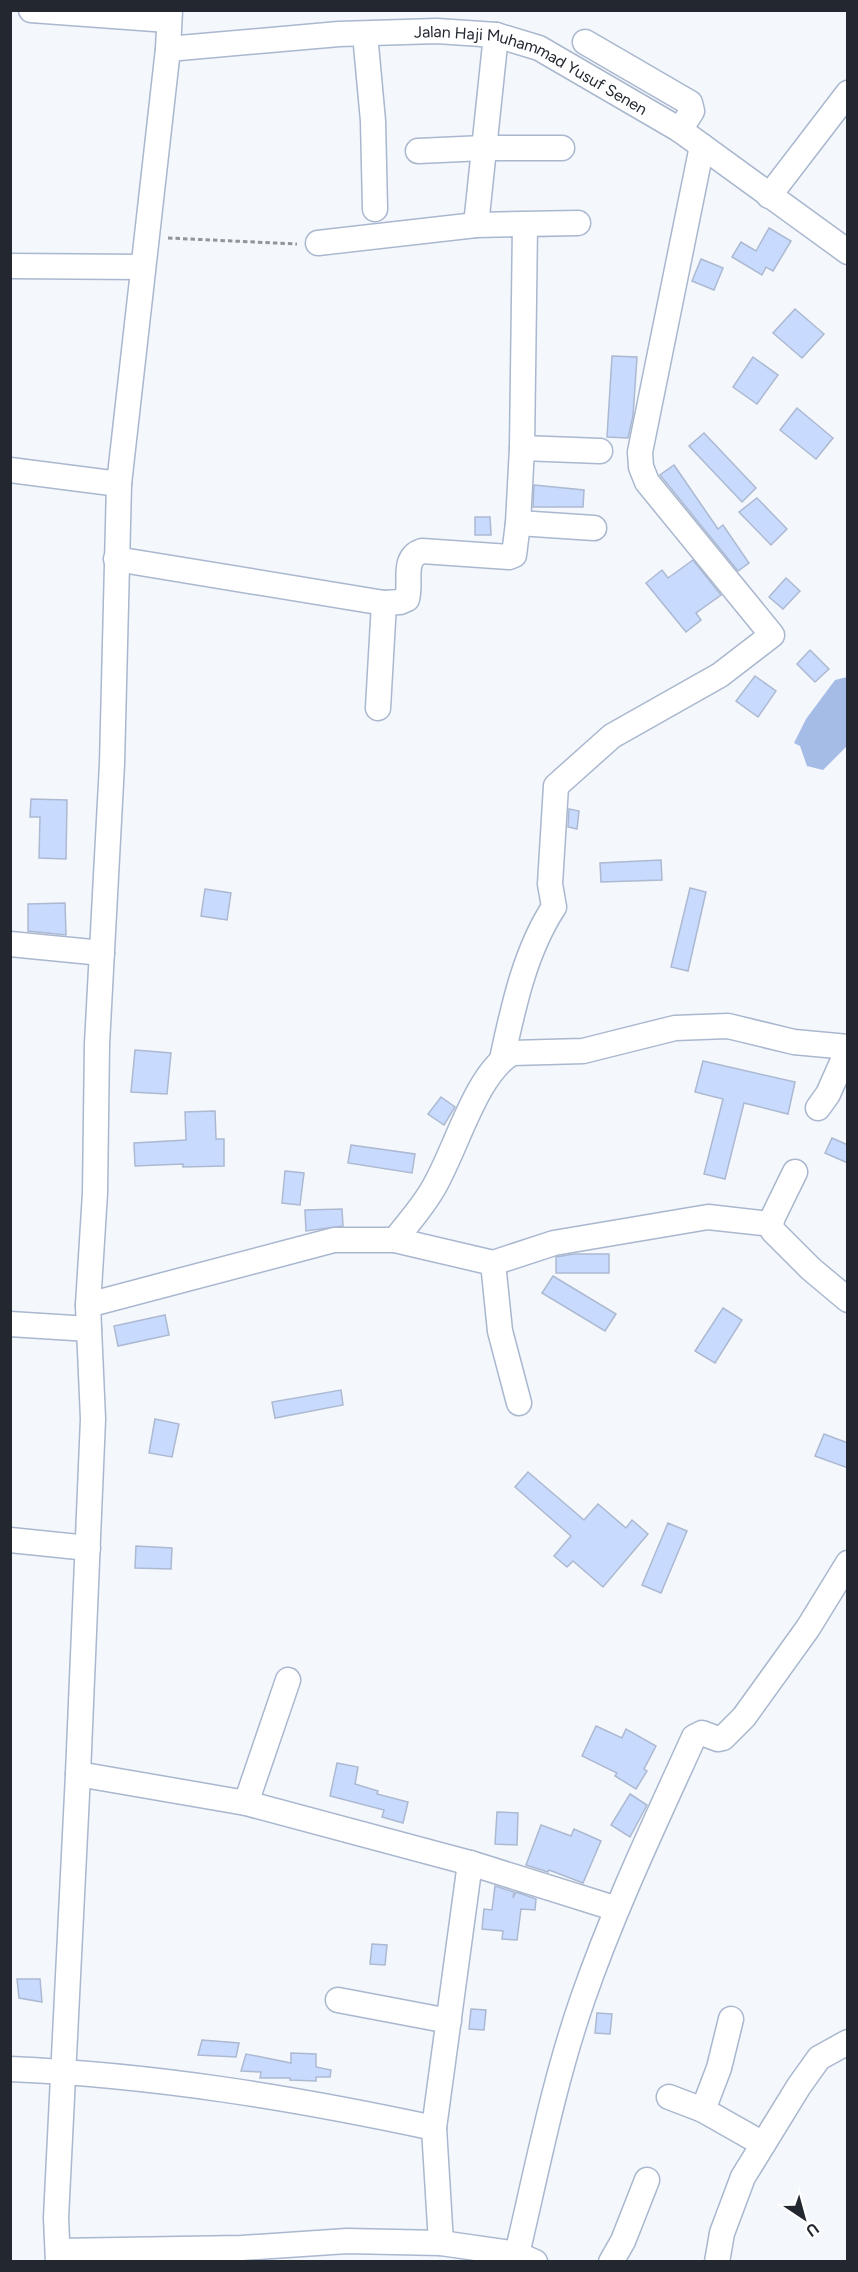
<svg xmlns="http://www.w3.org/2000/svg" width="858" height="2272" font-family="Figtree,sans-serif">
  <rect width="100%" height="100%" fill="#f4f7fc"/>
  <polygon fill="#a5bce7" points="847,677 847,746 823,770 807,766 800,746 794,743 806,719 835,680"/>
  <g fill="#c8dbfe" stroke="#acb9d1" stroke-width="1.5">
    <polygon points="769,228 791,241 773,271 766,267 762,275 732,257 741,242 756,251"/>
    <polygon points="701,259 723,268 714,290 692,281"/>
    <polygon points="795,309 824,334 802,358 773,333"/>
    <polygon points="612,356 637,357 633,416 628,438 607,437"/>
    <polygon points="753,357 778,375 757,404 733,387"/>
    <polygon points="797,408 833,438 816,459 780,430"/>
    <polygon points="704,433 756,488 742,502 689,446"/>
    <polygon points="674,465 718,529 723,525 749,563 738,571 660,475"/>
    <polygon points="534,485 584,490 583,507 533,507"/>
    <polygon points="757,498 787,529 771,545 739,512"/>
    <polygon points="475,517 490,517 491,535 475,535"/>
    <polygon points="693,560 721,595 696,613 701,620 686,632 646,583 662,570 668,578"/>
    <polygon points="786,578 800,591 783,609 769,597"/>
    <polygon points="810,650 829,669 815,682 797,664"/>
    <polygon points="755,676 776,691 758,717 736,701"/>
    <polygon points="31,799 67,800 66,859 39,858 40,817 30,817"/>
    <polygon points="569,809 579,811 577,829 568,827"/>
    <polygon points="661,860 662,880 601,882 600,863"/>
    <polygon points="690,888 706,892 688,971 671,967"/>
    <polygon points="205,889 231,893 227,920 201,916"/>
    <polygon points="65,903 66,935 28,931 28,904"/>
    <polygon points="135,1050 171,1053 167,1094 131,1092"/>
    <polygon points="703,1061 795,1082 788,1114 744,1103 725,1179 704,1174 723,1099 695,1092"/>
    <polygon points="441,1097 455,1107 444,1125 428,1114"/>
    <polygon points="215,1111 216,1139 224,1139 224,1166 183,1167 183,1164 135,1166 134,1143 186,1140 185,1112"/>
    <polygon points="832,1138 848,1145 848,1163 825,1153"/>
    <polygon points="351,1145 415,1154 412,1173 348,1163"/>
    <polygon points="285,1171 304,1173 300,1205 282,1203"/>
    <polygon points="342,1209 343,1226 306,1231 305,1210"/>
    <polygon points="574,1254 609,1254 609,1273 556,1273 556,1257"/>
    <polygon points="553,1276 616,1314 605,1331 542,1293"/>
    <polygon points="723,1308 742,1320 715,1363 695,1351"/>
    <polygon points="165,1315 169,1335 118,1346 114,1326"/>
    <polygon points="341,1390 343,1405 275,1418 272,1402"/>
    <polygon points="155,1419 179,1424 172,1457 149,1453"/>
    <polygon points="824,1434 848,1443 848,1468 815,1456"/>
    <polygon points="528,1472 584,1520 598,1504 626,1528 632,1520 648,1534 603,1587 573,1561 567,1567 554,1556 571,1536 515,1487"/>
    <polygon points="668,1523 687,1531 661,1593 642,1585"/>
    <polygon points="136,1546 172,1548 171,1569 135,1568"/>
    <polygon points="596,1726 622,1738 626,1729 656,1746 644,1769 647,1771 636,1789 615,1776 617,1773 582,1756"/>
    <polygon points="337,1763 358,1767 355,1784 378,1791 377,1794 408,1802 403,1823 382,1817 384,1810 330,1796"/>
    <polygon points="630,1794 647,1805 630,1837 611,1825"/>
    <polygon points="497,1812 518,1813 517,1845 495,1844"/>
    <polygon points="541,1825 571,1836 574,1829 601,1841 583,1883 549,1870 548,1872 526,1865"/>
    <polygon points="495,1886 514,1892 513,1898 516,1892 536,1899 535,1910 521,1909 517,1940 502,1939 503,1931 482,1929 484,1909 492,1910"/>
    <polygon points="372,1944 387,1945 385,1965 370,1964"/>
    <polygon points="17,1979 40,1979 42,2002 19,1998"/>
    <polygon points="471,2009 486,2010 484,2030 469,2029"/>
    <polygon points="597,2013 612,2014 610,2034 595,2033"/>
    <polygon points="202,2040 239,2043 236,2057 198,2055"/>
    <polygon points="291,2053 316,2054 316,2067 331,2070 330,2077 316,2077 316,2081 290,2080 290,2078 260,2078 261,2072 241,2071 246,2054 291,2063"/>
  </g>
  <g fill="none" stroke-linecap="round" stroke-linejoin="round">
    <g stroke="#a9b7cf" stroke-width="27">
      <g id="minor">
        <polyline points="31,10 168,20"/>
        <polyline points="365,34 373,121 375,209"/>
        <polyline points="585,42 690,103 692,111 680,130"/>
        <path id="s1" d="M168 49 339 34 437 31 496 35 539 48 680 130 848 252"/>
        <polyline points="418,151 484,148 562,148"/>
        <polyline points="769,196 848,93"/>
        <polyline points="476,225 496,35"/>
        <polyline points="318,243 476,225 578,223"/>
        <polyline points="10,266 142,267"/>
        <polyline points="522,448 600,451"/>
        <polyline points="10,470 119,484"/>
        <polyline points="518,523 594,528"/>
        <path d="M116 559 384 603 400 602 407 599C412 582 401 558 422 551L509 557 514 555 518 523 522 448 525 225"/>
        <polyline points="378,708 384,603"/>
        <polyline points="10,944 102,953"/>
        <path d="M502 1059C513 1008 525 951 554 907L550 884 556 786 612 736 720 675 772 635 647 482 641 467 640 452 702 146"/>
        <polyline points="818,1108 828,1094 848,1049"/>
        <polyline points="795,1172 773,1217 771,1224 773,1231 811,1269 848,1300"/>
        <path d="M395 1240C407 1224 421 1209 431 1192 455 1155 474 1075 512 1053L583 1051 675 1028 728 1026 794 1042 848 1047"/>
        <polyline points="493,1263 500,1331 519,1403"/>
        <polyline points="88,1305 334,1240 395,1240 493,1263 554,1243 708,1217 771,1224"/>
        <polyline points="10,1324 89,1329"/>
        <polyline points="10,1540 88,1548"/>
        <polyline points="78,1774 246,1803 470,1863 617,1909"/>
        <polyline points="246,1803 288,1680"/>
        <polyline points="338,2000 449,2021"/>
        <path d="M10 2069C154 2075 294 2098 434 2128"/>
        <polyline points="669,2097 703,2110 763,2144"/>
        <polyline points="703,2110 719,2068 731,2019"/>
        <polyline points="441,2243 434,2128 470,1863"/>
        <polyline points="58,2251 242,2248 347,2241 441,2243 517,2254 535,2262"/>
        <path d="M517 2254C537 2169 554 2081 583 1998 614 1909 655 1823 694 1737L702 1733 718 1739 723 1738 744 1717 808 1628 848 1563"/>
        <polyline points="58,2262 56,2218 78,1774 93,1419 88,1305 95,1193 97,1044 112,764 119,484 168,49 170,10"/>
        <polyline points="611,2262 623,2241 647,2180"/>
        <polyline points="717,2262 722,2233 743,2177 799,2086 819,2058 848,2042"/>
      </g>
    </g>
    <polyline stroke="#91959c" stroke-width="3" stroke-dasharray="4.5 3" stroke-linecap="butt" points="168,238 297,244"/>
    <use href="#minor" stroke="#fff" stroke-width="24"/>
  </g>
  <g text-anchor="middle" dominant-baseline="central" stroke-width="6" stroke-linejoin="round" paint-order="stroke">
    <g font-size="16" fill="#222730" stroke="#fff">
      <text stroke="none"><textPath href="#s1" startOffset="372">Jalan Haji Muhammad Yusuf Senen</textPath></text>
    </g>
  </g>
  <rect width="858" height="2272" fill="none" stroke="#222730" stroke-width="24"/>
  <g transform="translate(804 2218) rotate(144)" stroke="#ffffff" stroke-width="4.5" paint-order="stroke">
  <path d="M0-4.5L10 22L0 15L-10 22Z" fill="#222730"/>
  <text y="-9" font-size="16" font-weight="bold" text-anchor="middle" fill="#222730">U</text>
  </g>
</svg>
